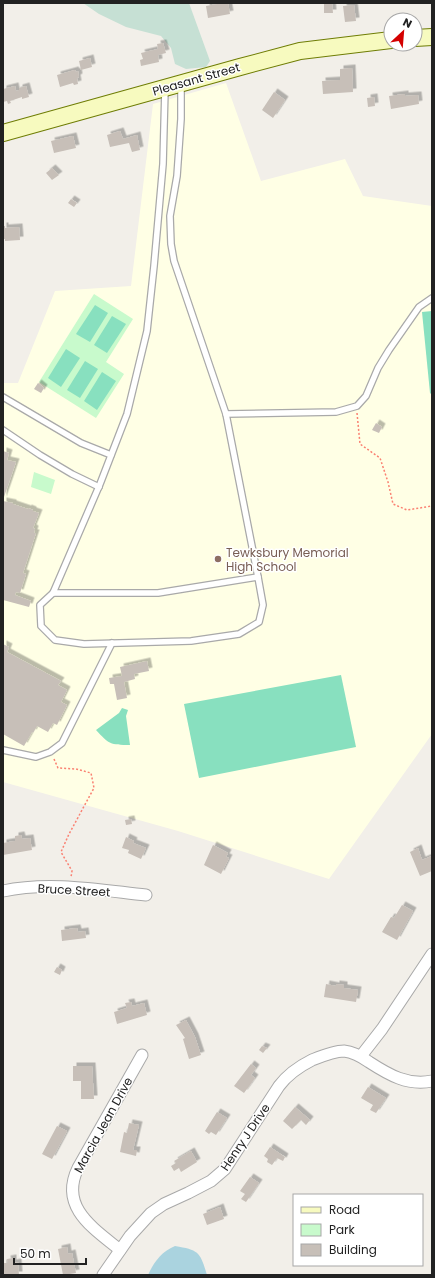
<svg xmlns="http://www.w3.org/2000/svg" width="435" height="1278" font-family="Poppins,sans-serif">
  <defs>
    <filter id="shadow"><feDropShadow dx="3.5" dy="-3.5" stdDeviation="0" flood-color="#0004"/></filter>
  </defs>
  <rect width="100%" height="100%" fill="#f2efe9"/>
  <polygon fill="#ffffe5" points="226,83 261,181 345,159 363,196 432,206 432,734 329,879 178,831 3,782 3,383 18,383 55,291 131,286 153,104"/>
  <polygon fill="#c6e0d4" points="83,3 189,3 210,61 206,67 186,69 175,64 171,48 161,36 126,27 99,14"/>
  <g fill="#c8facc">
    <polygon points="94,294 133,319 106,362 124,374 96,418 39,382"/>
    <polygon points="34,472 55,480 51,494 31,487"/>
  </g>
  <g fill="#88e0bf">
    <polygon points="95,305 108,313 90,342 76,334"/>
    <polygon points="432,311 432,395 430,393 422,312"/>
    <polygon points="112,316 126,324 107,353 94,345"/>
    <polygon points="66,349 80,358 61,387 48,378"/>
    <polygon points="85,361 98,369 80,398 67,390"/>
    <polygon points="102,372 116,381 97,410 84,401"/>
    <polygon points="341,675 356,747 199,778 184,704"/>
    <path d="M122 708 128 710 126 716 130 745C110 745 109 744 96 730L119 713Z"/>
  </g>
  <path fill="#aad3df" d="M175 1246C199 1250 200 1252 207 1275H148C154 1262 161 1252 175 1246Z"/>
  <g fill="#c7bfb8" filter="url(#shadow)">
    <polygon points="223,3 228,3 230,14 208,18 206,6"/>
    <polygon points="324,3 332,3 333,13 324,13"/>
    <polygon points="354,5 356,21 345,22 343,6"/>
    <polygon points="163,43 166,53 158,55 159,62 141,66 140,60 143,59 141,53 158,49 157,44"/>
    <polygon points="90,58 92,67 81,70 79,61"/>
    <polygon points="352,68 353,92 323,94 322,81 340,80 340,69"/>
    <polygon points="75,70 76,72 78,71 79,77 77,78 78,84 74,85 73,83 60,87 57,75"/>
    <polygon points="15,86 16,91 19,90 19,88 26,86 29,97 22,99 22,97 10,101 11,103 8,104 7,101 3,102 3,89"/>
    <polygon points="274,92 285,100 273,118 262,110"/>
    <polygon points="405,94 405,96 418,95 419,104 391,109 389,96"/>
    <polygon points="374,97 375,106 368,107 367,98"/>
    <polygon points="120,131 123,139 137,135 140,150 132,152 129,143 110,147 107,135"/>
    <polygon points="73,136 76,148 54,153 51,141"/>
    <polygon points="52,168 59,175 52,180 46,173"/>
    <polygon points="71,199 77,203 74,207 68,203"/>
    <polygon points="3,226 5,226 5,228 19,227 20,240 5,241 5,239 3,239"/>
    <polygon points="38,383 44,388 41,393 34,389"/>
    <polygon points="376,423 382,427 379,433 372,430"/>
    <polygon points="3,451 9,453 7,460 16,462 3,500"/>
    <polygon points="3,501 13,503 13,504 28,509 28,508 33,510 33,511 39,513 33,528 35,529 34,533 36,533 23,573 26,574 20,593 16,592 15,595 31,601 29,607 3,600"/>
    <polygon points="3,644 9,647 7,652 61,681 58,685 67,690 61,702 67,705 57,725 53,723 48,732 37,726 33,733 32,732 24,746 3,734"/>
    <polygon points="147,661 149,671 134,674 135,679 124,682 127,698 117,700 114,684 110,684 109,678 122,676 120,667"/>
    <polygon points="131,819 132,824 126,825 125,820"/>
    <polygon points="21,835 22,839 30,838 32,850 3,855 3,843 15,841 15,836"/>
    <polygon points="126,837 134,841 133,843 146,848 141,859 128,853 129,850 122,848"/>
    <polygon points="213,845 228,853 226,857 229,858 221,874 204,865"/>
    <polygon points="418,848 422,860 432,856 432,871 420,876 410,852"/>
    <polygon points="402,905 413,911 397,940 382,932 391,917 394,918"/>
    <polygon points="77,928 78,932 85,931 86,938 62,941 61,930"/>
    <polygon points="57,967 62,970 60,975 54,972"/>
    <polygon points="326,984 336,986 336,984 344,985 344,988 358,990 356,1002 324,997"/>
    <polygon points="131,1002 132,1006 144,1003 147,1015 117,1024 114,1012 127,1008 125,1003"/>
    <polygon points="186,1020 195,1037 201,1055 189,1059 183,1039 185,1038 176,1025"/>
    <polygon points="262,1046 267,1048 263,1053 259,1050"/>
    <polygon points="251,1064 256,1068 251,1075 255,1078 244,1093 234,1086"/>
    <polygon points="73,1066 92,1066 94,1099 81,1099 81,1081 73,1081"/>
    <polygon points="368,1087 386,1098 376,1113 370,1110 373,1105 361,1098"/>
    <polygon points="295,1107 310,1120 306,1125 301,1120 292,1129 283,1121"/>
    <polygon points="217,1112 227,1118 216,1135 211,1132 209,1134 205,1131"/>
    <polygon points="129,1123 139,1125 133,1150 137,1150 136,1156 120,1152 124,1132 127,1133"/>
    <polygon points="57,1126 67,1131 52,1159 42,1154"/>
    <polygon points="270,1147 285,1157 283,1161 277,1158 272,1165 267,1162 268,1159 264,1156"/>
    <polygon points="191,1151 197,1162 181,1172 179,1168 174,1171 171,1166 176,1163 174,1161"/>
    <polygon points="250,1177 259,1183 246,1202 241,1199 245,1194 240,1191"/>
    <polygon points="220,1207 224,1219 207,1225 203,1214"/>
    <polygon points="67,1247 68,1254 72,1253 76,1273 63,1275 58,1249"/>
    <polygon points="13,1258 13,1263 18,1262 19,1275 3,1275 3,1263 8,1263 7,1259"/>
  </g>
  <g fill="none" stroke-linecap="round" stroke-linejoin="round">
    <g stroke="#a9a9a9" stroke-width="8">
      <g id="lane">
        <polyline points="165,89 163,164 154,266 147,331 127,414 100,484 53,593 158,593 258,577 226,414 174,261 171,244 170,216 177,176 181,119 181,84"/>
        <polyline points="3,397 81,443 111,455"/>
        <polyline points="226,414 336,412 357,406 366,396 378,368 389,350 419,307 432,298"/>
        <polyline points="3,430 40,455 72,474 99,487"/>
        <polyline points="53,593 40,605 41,626 55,640 84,644 191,641 239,634 259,622 263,605 258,577"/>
        <polyline points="3,750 36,757 50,752 62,743 112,643"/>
      </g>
    </g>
    <g stroke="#a9a9a9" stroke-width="13">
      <g id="street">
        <path d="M3 891C50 881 99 890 146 895"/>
        <polyline points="361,1056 382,1029 432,954"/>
        <path d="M120 1250C93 1228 59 1207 78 1168L142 1055"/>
        <path d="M103 1275 130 1236 151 1213 164 1204 188 1193 211 1181 225 1169 279 1086C288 1074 298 1067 312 1060 322 1056 334 1051 344 1051 354 1052 362 1057 369 1062 389 1075 408 1086 432 1081"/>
      </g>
    </g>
    <g stroke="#6f7d05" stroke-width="18">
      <g id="secondary">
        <polyline points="415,38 432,37"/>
        <polyline points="3,133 240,67 300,51 391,40"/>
      </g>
    </g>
    <g stroke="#fa8172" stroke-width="1.5" stroke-dasharray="2 2" stroke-linecap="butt">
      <polyline points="357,413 360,444 380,458 388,482 393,504 407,510 432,506"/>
      <polyline points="54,759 58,768 76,769 91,773 94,788 69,834 61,852 72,871 71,877"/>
    </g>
    <use href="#lane" stroke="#fff" stroke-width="5.5"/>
    <use href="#street" stroke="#fff" stroke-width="11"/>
    <use href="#secondary" stroke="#f7fabf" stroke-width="16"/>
  </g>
  <circle fill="#8d6e63" stroke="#fff" stroke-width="1.5" cx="218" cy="559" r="4"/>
  <g text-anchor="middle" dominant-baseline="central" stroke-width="3" stroke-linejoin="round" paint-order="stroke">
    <g font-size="12" fill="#222" stroke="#fff">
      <text transform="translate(196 79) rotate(-16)">Pleasant Street</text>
      <text transform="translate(74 890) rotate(3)">Bruce Street</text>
      <text transform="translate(103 1125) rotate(-61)">Marcia Jean Drive</text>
      <text transform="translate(245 1137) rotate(-56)">Henry J Drive</text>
    </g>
    <g font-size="12" fill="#785e54" stroke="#fff" text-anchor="start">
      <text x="226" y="552">Tewksbury Memorial<tspan x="226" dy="14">High School</tspan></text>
    </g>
  </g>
  <rect width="435" height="1278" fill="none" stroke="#222222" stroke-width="8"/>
  <rect x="293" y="1194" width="130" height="72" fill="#ffffff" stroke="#a7a7a7"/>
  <rect x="301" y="1207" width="20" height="6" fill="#f7fabf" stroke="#a7a7a7"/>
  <text x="329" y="1214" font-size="12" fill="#222222">Road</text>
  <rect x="301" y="1224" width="20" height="12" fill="#c8facc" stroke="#a7a7a7"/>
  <text x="329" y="1234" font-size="12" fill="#222222">Park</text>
  <rect x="301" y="1244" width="20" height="12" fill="#c7bfb8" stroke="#a7a7a7"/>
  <text x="329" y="1254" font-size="12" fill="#222222">Building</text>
  <g transform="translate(403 32) rotate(26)"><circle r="19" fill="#ffffff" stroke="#a7a7a7"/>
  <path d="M0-3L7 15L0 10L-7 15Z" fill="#d40100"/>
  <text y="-6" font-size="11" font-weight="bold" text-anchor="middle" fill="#222222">N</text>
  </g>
  <path d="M14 1258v6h72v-6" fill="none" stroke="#222222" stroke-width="2"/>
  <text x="20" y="1258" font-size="12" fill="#222222" stroke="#ffffff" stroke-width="3" paint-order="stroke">50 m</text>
</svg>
